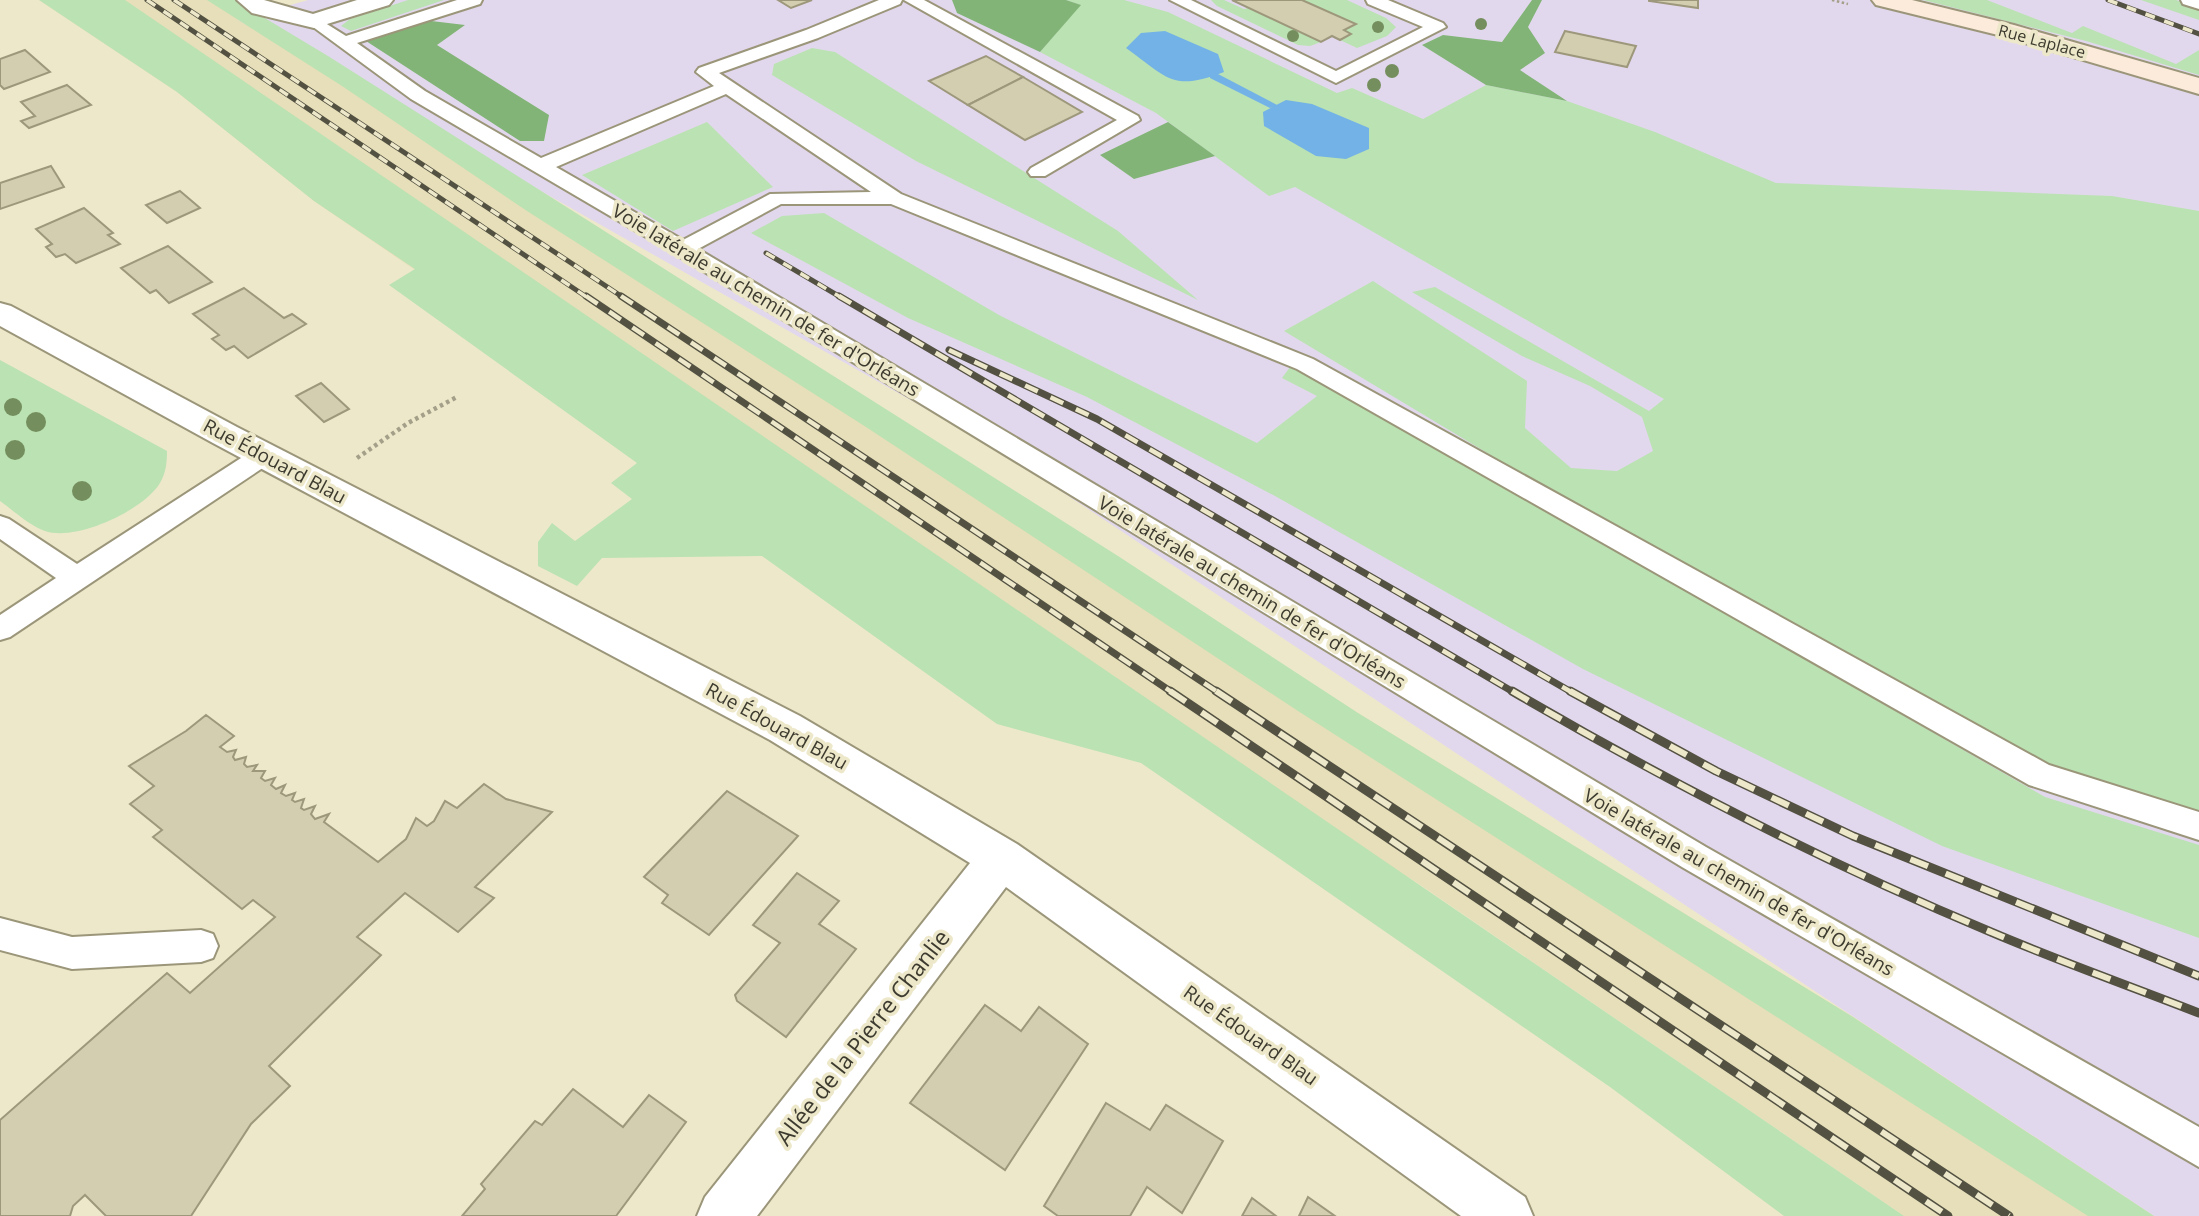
<svg xmlns="http://www.w3.org/2000/svg" width="2199" height="1216" font-family="'Open Sans',sans-serif">
  <rect width="100%" height="100%" fill="#ede8ca"/>
  <polygon fill="#e6dfb9" points="39,0 235,0 743,319 1358,713 1853,1017 2154,1216 1904,1216 1416,882 415,270 314,201 177,92"/>
  <polygon fill="#e2d8ed" points="308,0 2199,0 2199,1216 2154,1216 999,450 238,20"/>
  <g fill="#bbe2b3">
    <polygon points="39,0 125,0 1904,1216 1784,1216 1610,1087 1141,763 997,724 762,556 602,558 577,586 538,566 538,542 552,523 575,541 632,499 611,483 637,463 389,285 415,269 314,201 177,92"/>
    <polygon points="207,0 235,0 328,56 1118,556 1358,713 1853,1017 2154,1216 2088,1216 1298,711 866,427 527,211 342,86"/>
    <polygon points="408,0 444,0 351,31 341,26 350,19"/>
    <polygon points="1066,0 1124,0 1168,12 1337,93 1352,88 1423,119 1486,85 1567,101 1655,132 1776,183 2112,196 2199,211 2199,816 2035,765 1619,532 1284,331 1373,281 1527,381 1525,428 1571,468 1617,471 1653,451 1642,417 1590,386 1522,356 1412,292 1435,287 1649,411 1664,399 1295,187 1269,196 1156,113 1040,52 1080,5"/>
    <polygon points="1211,0 1224,0 1244,9 1248,8 1321,42 1310,46 1298,45 1217,6"/>
    <polygon points="1302,0 1347,0 1386,18 1396,27 1387,36 1357,48 1340,40 1350,34 1344,30 1355,24"/>
    <polygon points="1923,0 1987,0 2072,33 2083,26 2176,64 2199,50 2199,75 2086,41"/>
    <polygon points="2141,0 2176,0 2199,8 2199,20"/>
    <polygon points="812,48 835,52 1118,231 1198,300 916,161 772,75 774,64"/>
    <polygon points="707,122 773,187 673,231 582,175"/>
    <polygon points="824,213 999,315 1257,443 1317,396 1282,378 1290,367 1384,417 2045,797 2199,845 2199,938 1942,846 1583,669 1275,496 1087,397 908,318 751,233 782,216"/>
    <path d="M0 360 167 451C167 462 166 473 160 483 144 510 76 542 45 531 30 526 14 511 0 501Z"/>
  </g>
  <g fill="#82b477">
    <polygon points="952,0 1066,0 1081,5 1040,52 957,13"/>
    <polygon points="1532,0 1542,0 1528,27 1545,53 1520,70 1567,101 1486,85 1422,45 1443,35 1502,42"/>
    <polygon points="398,17 465,25 437,45 549,115 544,141 520,141 366,41"/>
    <polygon points="1168,122 1215,156 1134,179 1100,155"/>
  </g>
  <g fill="#72b2e6">
    <path d="M1165 31 1218 54 1224 72C1172 92 1168 78 1126 48L1141 33Z"/>
    <polygon points="1286,100 1312,104 1369,128 1369,149 1346,159 1316,156 1264,126 1263,112"/>
  </g>
  <g fill="none" stroke-linecap="round" stroke-linejoin="round">
    <polygon fill="#72b2e6" fill-rule="evenodd" points="1210,74 1218,74 1279,106 1270,108 1210,78"/>
  </g>
  <g fill="#d3ceb0" stroke="#9d987c" stroke-width="2">
    <polygon points="778,0 812,0 791,8"/>
    <polygon points="1232,0 1302,0 1356,24 1344,30 1351,34 1340,40 1332,36 1321,42"/>
    <polygon points="1649,0 1698,0 1698,8 1649,1"/>
    <polygon points="1565,31 1636,46 1627,67 1555,52"/>
    <polygon points="25,50 50,72 4,89 0,85 0,59"/>
    <polygon points="986,56 1023,77 968,105 929,81"/>
    <polygon points="1023,77 1082,112 1025,140 968,105"/>
    <polygon points="67,85 91,105 29,128 21,121 35,116 21,102"/>
    <polygon points="51,166 64,187 0,209 0,183"/>
    <polygon points="180,191 200,208 167,223 146,205"/>
    <polygon points="84,208 113,233 108,235 120,244 76,263 65,254 56,257 46,247 52,244 36,229"/>
    <polygon points="168,246 212,282 169,303 156,290 150,293 121,268"/>
    <polygon points="244,288 284,318 292,314 306,324 248,358 234,346 226,350 212,339 219,335 193,314"/>
    <polygon points="321,383 349,409 324,422 296,396"/>
    <polygon points="206,715 234,736 220,747 227,752 236,750 233,757 235,760 246,757 244,764 247,767 257,765 253,771 265,771 261,778 265,781 275,778 271,785 276,789 285,785 281,793 286,796 295,793 292,800 295,802 304,799 301,808 304,810 315,806 311,814 315,819 329,814 324,822 378,862 406,839 416,818 427,826 434,821 445,801 457,808 484,784 506,799 552,812 475,887 494,898 458,932 405,893 357,937 381,955 269,1066 290,1086 251,1124 191,1216 106,1216 85,1195 73,1206 70,1216 0,1216 0,1120 167,973 190,993 275,917 253,900 242,909 153,837 162,830 130,804 154,786 129,766 186,731"/>
    <polygon points="727,791 798,836 709,935 662,903 668,895 644,877"/>
    <polygon points="797,873 839,901 819,924 856,949 786,1037 737,1001 735,995 780,943 753,925"/>
    <polygon points="985,1005 1021,1031 1039,1007 1088,1044 1005,1170 910,1103"/>
    <polygon points="573,1089 623,1127 649,1095 686,1122 616,1216 462,1216 485,1189 481,1184 535,1121 542,1125"/>
    <polygon points="1106,1103 1150,1130 1166,1105 1223,1141 1182,1213 1147,1187 1130,1216 1058,1216 1044,1206"/>
    <polygon points="1308,1197 1335,1216 1299,1216"/>
    <polygon points="1252,1198 1276,1216 1242,1216"/>
  </g>
  <g fill="none" stroke-linecap="round" stroke-linejoin="round">
    <g stroke="#9b967a" stroke-width="4">
      <g id="lane">
        <path d="M457 0H482L480 4 357 43 425 91 541 158 714 86 696 72 699 68 806 30 879 0H902L900 4 818 38 719 73 901 194 1313 359 2049 765 2199 812V840L2029 785 1297 369 891 204H781L698 249 1706 847 2199 1127V1167L1682 867 675 254 411 99 305 21 314 16 346 36ZM726 94 871 192 770 194 683 240 556 167Z"/>
        <polygon points="904,0 924,0 1138,116 1140,120 1045,176 1031,176 1028,172 1031,168 1117,120"/>
        <polygon points="1170,0 1191,0 1336,71 1423,27 1368,4 1366,0 1388,0 1443,23 1446,27 1336,83"/>
        <polygon points="2181,0 2199,0 2199,9 2183,4"/>
        <polygon points="264,446 273,449 277,455 273,461 10,637 0,640 0,615 56,578 0,539 0,516 9,519 77,564 255,449"/>
        <polygon points="0,918 72,937 201,930 213,934 218,946 213,958 201,962 72,969 0,950"/>
      </g>
    </g>
    <g stroke="#9b967a" stroke-width="4">
      <g id="street">
        <polygon points="237,0 264,0 313,14 357,0 393,0 389,5 314,28 252,13"/>
        <polygon points="0,303 11,306 237,427 800,716 1017,844 1525,1197 1533,1216 1461,1216 1006,887 757,1216 697,1216 705,1197 970,863 770,740 213,443 0,326"/>
      </g>
    </g>
    <g stroke="#9b967a" stroke-width="4">
      <polygon id="secondary" points="1872,0 1912,0 2014,25 2199,78 2199,94 1998,35 1876,5"/>
    </g>
    <polyline stroke="#a39f89" stroke-width="2.5" stroke-dasharray="2.5 2.5" stroke-linecap="butt" points="1832,0 1848,4"/>
    <polyline stroke="#a39f89" stroke-width="4.5" stroke-dasharray="3.5 3.5" stroke-linecap="butt" points="357,458 408,423 457,397"/>
    <use href="#lane" fill="#fff" fill-rule="evenodd"/>
    <use href="#street" fill="#fff" fill-rule="evenodd"/>
    <use href="#secondary" fill="#fceadb" fill-rule="evenodd"/>
    <g stroke="#535142" stroke-width="5">
      <g id="rail-far2">
        <polyline points="147,0 588,298"/>
        <polyline points="174,0 624,298"/>
        <polyline points="2108,0 2199,34"/>
        <polyline points="766,253 842,298"/>
      </g>
    </g>
    <g stroke="#535142" stroke-width="7">
      <g id="rail-far1">
        <polyline points="586,296 1173,693"/>
        <polyline points="621,296 1219,693"/>
        <polyline points="839,296 1515,693"/>
        <polyline points="949,350 1097,419 1573,693"/>
      </g>
    </g>
    <g stroke="#535142" stroke-width="9">
      <g id="rail">
        <polyline points="1170,691 1948,1216"/>
        <polyline points="1216,691 2009,1216"/>
        <path d="M1512 691C1666 781 1826 863 1991 932 2059 961 2130 986 2199 1013"/>
        <polyline points="1570,691 1716,771 1853,836 2199,976"/>
      </g>
    </g>
    <use href="#rail-far2" stroke="#ede8ca" stroke-width="3.5" stroke-dasharray="10" stroke-linecap="butt"/>
    <use href="#rail-far1" stroke="#ede8ca" stroke-width="4.5" stroke-dasharray="14" stroke-linecap="butt"/>
    <use href="#rail" stroke="#ede8ca" stroke-width="6" stroke-dasharray="19" stroke-linecap="butt"/>
  </g>
  <g fill="#758e5e">
    <circle cx="1481" cy="24" r="6"/>
    <circle cx="1378" cy="27" r="6"/>
    <circle cx="1293" cy="36" r="6"/>
    <circle cx="1392" cy="71" r="7"/>
    <circle cx="1374" cy="85" r="7"/>
    <circle cx="13" cy="407" r="9"/>
    <circle cx="36" cy="422" r="10"/>
    <circle cx="15" cy="450" r="10"/>
    <circle cx="82" cy="491" r="10"/>
  </g>
  <g text-anchor="middle" dominant-baseline="central" stroke-width="7" stroke-linejoin="round" paint-order="stroke">
    <g font-size="16" fill="#3d3b2f" stroke="#ede8ca">
      <text transform="translate(2042 41) rotate(15)">Rue Laplace</text>
    </g>
    <g font-size="19" fill="#3d3b2f" stroke="#ede8ca">
      <text transform="translate(766 300) rotate(31)">Voie latérale au chemin de fer d'Orléans</text>
      <text transform="translate(275 461) rotate(28)">Rue Édouard Blau</text>
      <text transform="translate(1252 592) rotate(31)">Voie latérale au chemin de fer d'Orléans</text>
      <text transform="translate(777 726) rotate(29)">Rue Édouard Blau</text>
      <text transform="translate(1739 882) rotate(30)">Voie latérale au chemin de fer d'Orléans</text>
      <text transform="translate(1251 1035) rotate(35)">Rue Édouard Blau</text>
    </g>
    <g font-size="23" fill="#3d3b2f" stroke="#ede8ca">
      <text transform="translate(862 1037) rotate(-52)">Allée de la Pierre Chanlie</text>
    </g>
  </g>
</svg>
